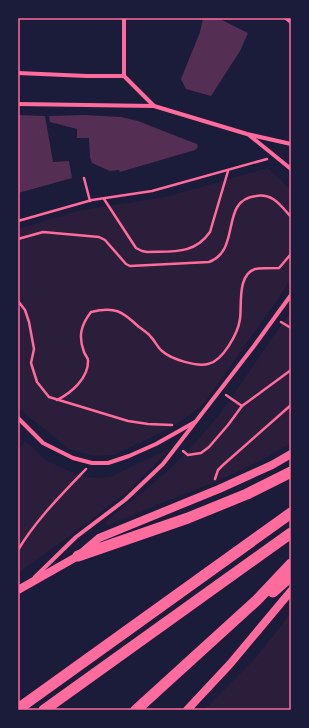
<svg xmlns="http://www.w3.org/2000/svg" width="309" height="728" font-family="'PT Serif',serif">
  <rect width="100%" height="100%" fill="#1b1b3a"/>
  <g fill="#2a1e3b">
    <polygon points="267,168 279,178 291,191 291,278 278,299 202,406 169,429 114,455 93,456 69,449 18,408 18,229 81,210 166,197"/>
    <path d="M291 311V443C234 479 169 498 108 526L105 522 154 483 176 463 205 432 222 411Z"/>
    <polygon points="25,441 47,461 76,474 94,478 110,477 171,448 128,491 71,535 18,573 18,451"/>
    <polygon points="291,613 291,710 204,710 254,660"/>
  </g>
  <g fill="#542f53">
    <polygon points="203,18 218,18 248,33 240,51 211,96 186,89 181,79 200,32"/>
    <polygon points="18,115 45,116 53,162 69,161 72,178 18,193"/>
    <polygon points="84,115 121,117 138,121 194,143 197,144 198,147 195,150 120,172 119,170 110,171 92,163 90,157 89,138 77,138 77,129 50,122 49,116"/>
  </g>
  <g fill="none" stroke-linecap="round" stroke-linejoin="round">
    <g stroke="#ff6b9d" stroke-width="2.5">
      <polyline points="84,178 90,201"/>
      <path d="M104 199 136 248 142 251 147 252C172 251 194 255 210 232L228 171"/>
      <polyline points="18,221 92,200 152,191 267,159"/>
      <path d="M18 239 43 232 99 237 105 240 126 264 130 266 209 262C242 250 219 200 256 196 273 193 281 206 291 217"/>
      <polyline points="18,301 25,310 29,322 34,349 31,363 37,382 49,397 128,421 148,424 172,425"/>
      <polyline points="281,322 291,328"/>
      <polyline points="226,395 242,406"/>
      <path d="M57 400C71 393 89 378 88 360 88 358 85 355 84 352 78 336 81 325 91 312 115 306 122 311 139 327 143 330 148 333 151 337 155 341 158 348 162 351 171 359 196 367 208 364 223 361 238 333 240 319 242 305 237 275 255 269 261 268 273 268 279 268L291 254"/>
      <polyline points="183,451 188,455 201,453 209,447 228,425 242,406 291,370"/>
      <polyline points="215,479 218,470 223,465 291,405"/>
      <path d="M18 550C36 520 61 495 86 469"/>
    </g>
    <g stroke="#ff6b9d" stroke-width="4">
      <polyline points="124,18 124,76 154,106"/>
      <polyline points="286,18 291,22"/>
      <polyline points="18,73 87,76 124,76"/>
      <polyline points="18,104 154,106 247,134 291,144"/>
      <polyline points="249,135 291,169"/>
      <polyline points="18,418 43,443 73,458 92,463 108,463 129,456 156,444 195,422"/>
      <polyline points="35,577 76,537 125,500 163,464 254,346 291,295"/>
    </g>
    <g stroke="#ff6b9d" stroke-width="8">
      <polyline points="18,590 78,556 99,538 219,489 272,465 291,454"/>
      <polyline points="187,710 230,664 291,591"/>
    </g>
    <g stroke="#ff6b9d" stroke-width="11">
      <polyline points="78,556 188,518 247,494 291,472"/>
      <polyline points="273,592 291,576"/>
      <polyline points="18,709 291,513"/>
      <polyline points="44,710 291,533"/>
      <polyline points="136,710 257,600 291,564"/>
    </g>
  </g>
  <rect width="309" height="728" fill="none" stroke="#1b1b3a" stroke-width="38"/>
  <rect x="19" y="19" width="271" height="690" fill="none" stroke="#ff6b9d" stroke-width="1.5"/>
</svg>
